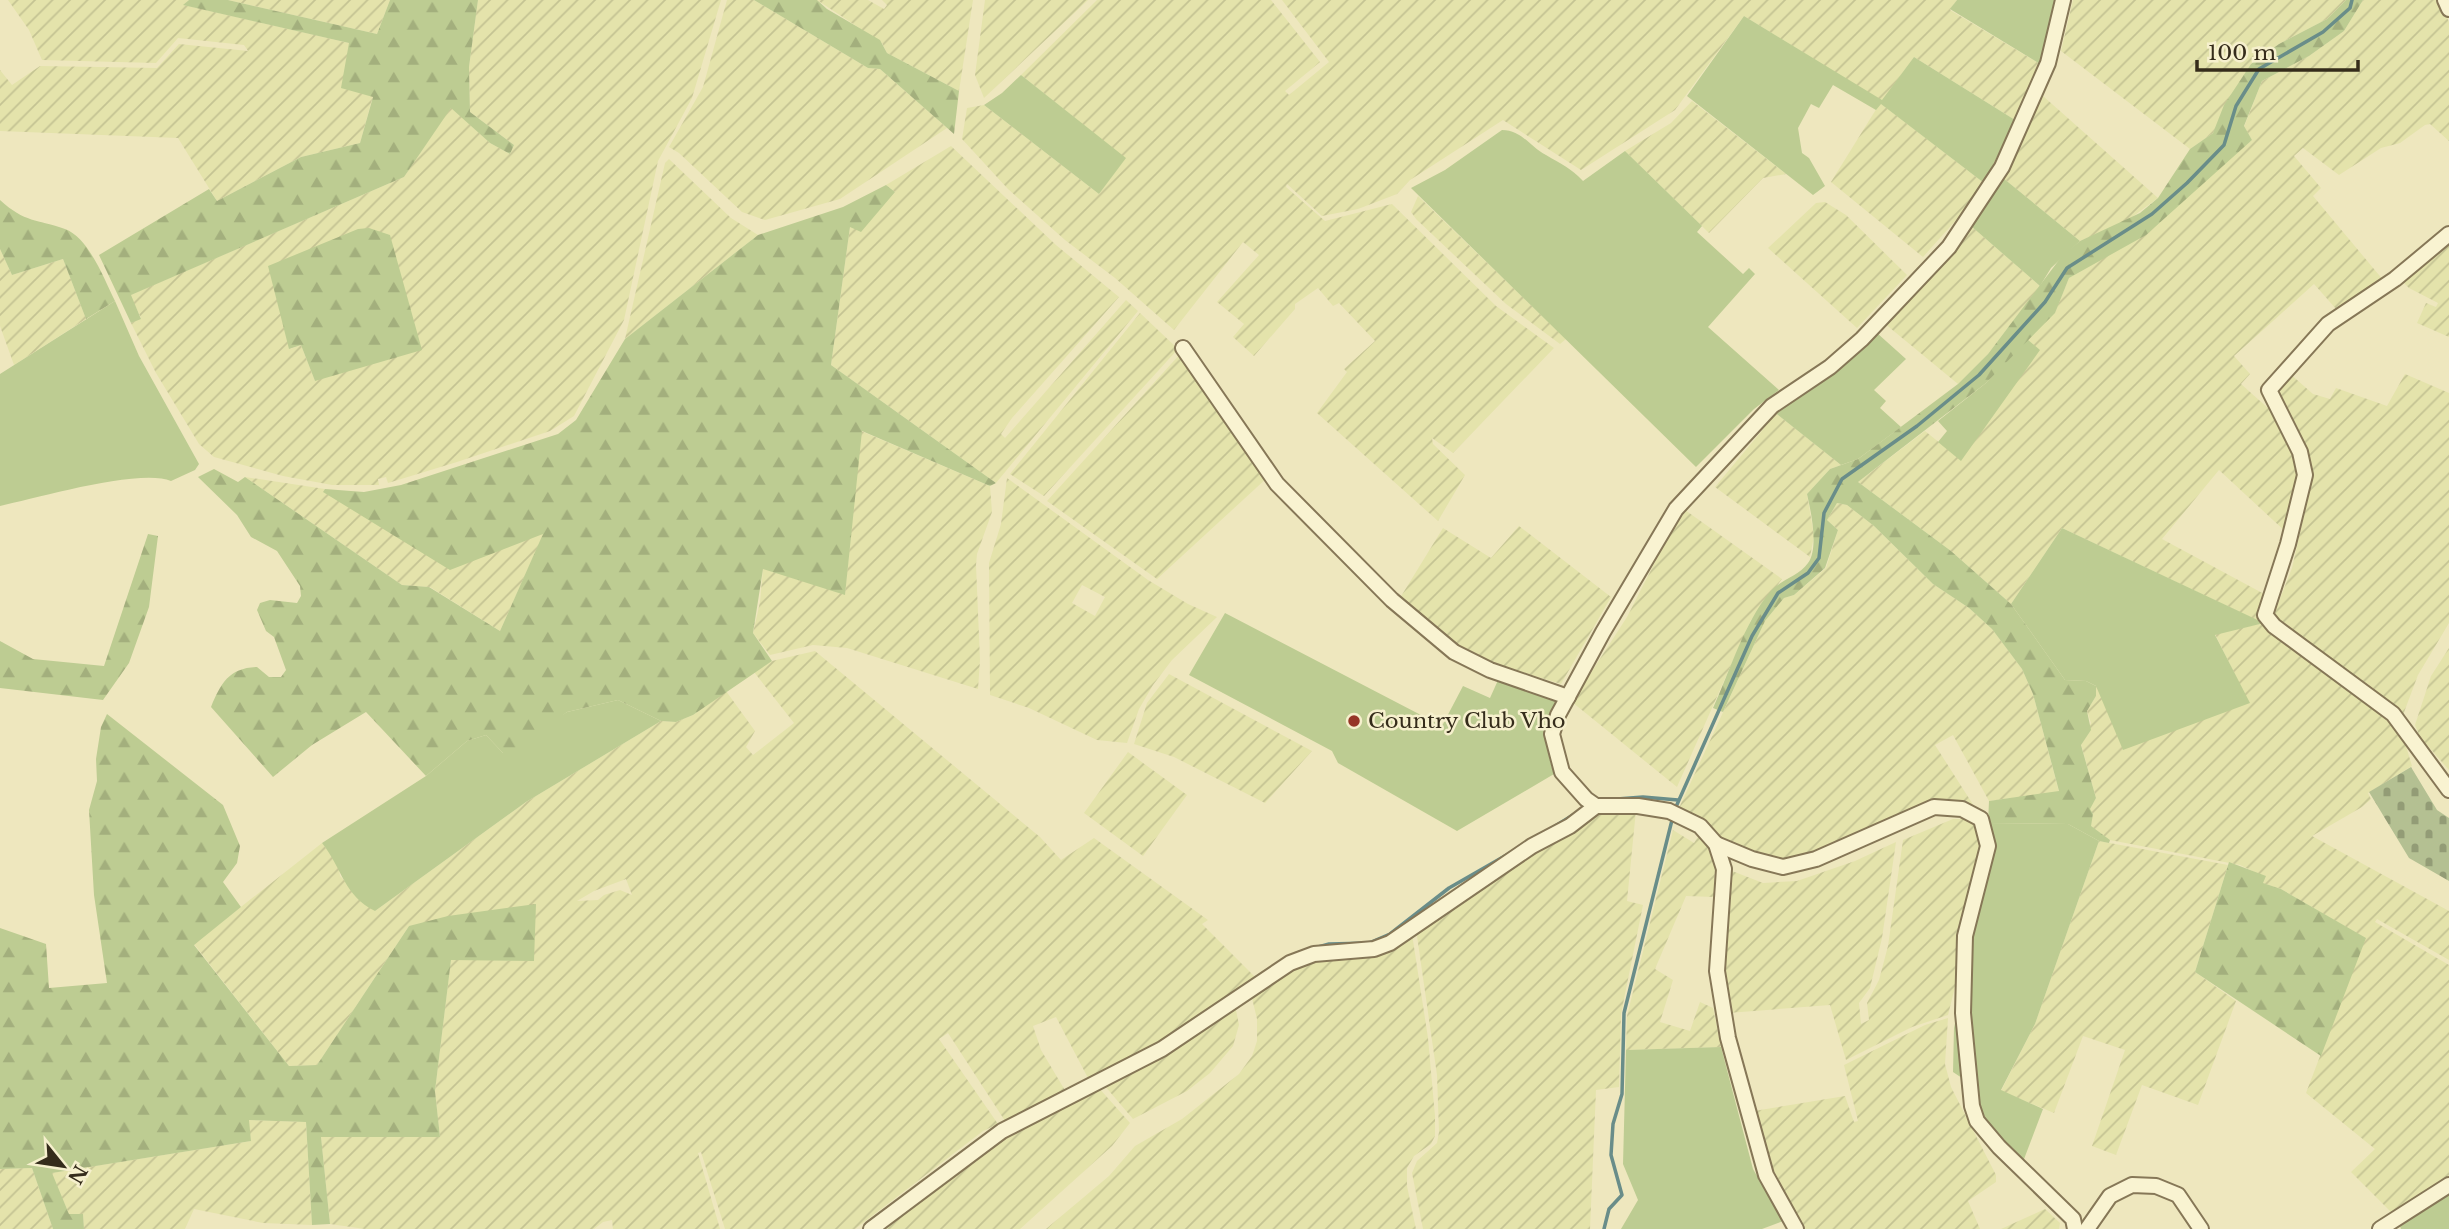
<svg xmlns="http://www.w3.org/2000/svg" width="2449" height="1229" font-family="'Libre Baskerville',serif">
  <defs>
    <pattern id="farmland-furrows" width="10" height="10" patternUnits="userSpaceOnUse" patternTransform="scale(1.75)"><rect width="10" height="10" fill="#e4e3ab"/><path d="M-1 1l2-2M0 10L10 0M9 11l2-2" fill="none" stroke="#c4c393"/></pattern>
    <pattern id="forest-firs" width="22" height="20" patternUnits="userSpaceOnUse" patternTransform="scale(1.75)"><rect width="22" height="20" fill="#bdcc92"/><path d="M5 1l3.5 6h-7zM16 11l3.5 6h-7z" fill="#a3af7d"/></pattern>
    <pattern id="cemetery-stones" width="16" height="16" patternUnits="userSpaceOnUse" patternTransform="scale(1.75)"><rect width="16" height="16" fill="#b4c092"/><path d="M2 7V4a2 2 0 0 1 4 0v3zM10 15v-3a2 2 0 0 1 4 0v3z" fill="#939c76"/></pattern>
  </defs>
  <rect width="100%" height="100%" fill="#eee7be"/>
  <g fill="url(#farmland-furrows)" fill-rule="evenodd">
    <polygon points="8,0 189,0 184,5 349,43 373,96 360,143 301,157 217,201 178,138 0,131 0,70 12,85 40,66 157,68 179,44 248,51 244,45 178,38 156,63 42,60 29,30"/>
    <polygon points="228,0 390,0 377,34"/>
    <path d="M478 0H721L692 98 658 161 624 320 574 416 550 431 457 462 388 483 386 477 378 479 379 485H332L283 476 214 457 199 444 156 373 131 323 141 318 130 295 404 177 451 107 490 143 510 154 514 145 470 112 469 67ZM390 235 315 381 301 345 290 349Z"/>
    <polygon points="727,0 754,0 868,68 880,69 947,128 840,199 765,220 742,212 679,153 669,147 703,87"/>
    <polygon points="817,0 868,0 884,9 887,5 882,0 973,0 959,91 887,53 882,43"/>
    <polygon points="985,0 1088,0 984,98 975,75"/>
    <polygon points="1097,0 1271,0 1320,62 1285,91 1289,95 1329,62 1282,0 1957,0 1950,10 2040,64 2015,120 1914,57 1882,101 1744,16 1675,110 1581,170 1503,120 1410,180 1397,194 1358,209 1322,216 1287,184 1286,187 1325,221 1392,204 1496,306 1554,348 1453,453 1432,438 1433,444 1465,475 1438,521 1317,413 1347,372 1344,369 1375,341 1339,303 1333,306 1318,288 1295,304 1295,309 1254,356 1233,337 1244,324 1217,302 1259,255 1243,242 1174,330 1115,278 1065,240 1008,189 962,139 967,108 984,105 1099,194 1125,158 1021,75"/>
    <polygon points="2073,0 2346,0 2327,19 2279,44 2251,64 2213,133 2190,149 2061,51"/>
    <polygon points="2363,0 2439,0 2449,22 2449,141 2430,124 2425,125 2400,143 2381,148 2339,175 2303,148 2294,156 2321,188 2313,196 2384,281 2337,310 2314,284 2234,356 2250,374 2241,384 2278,417 2302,469 2287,533 2219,470 2162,539 2266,595 2262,608 2388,717 2403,736 2412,766 2368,793 2371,799 2362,807 2312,836 2449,911 2449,960 2377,919 2375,922 2449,965 2449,1180 2393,1214 2351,1172 2375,1149 2306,1093 2365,938 2281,889 2262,883 2265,877 2240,865 2110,840 2090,826 2093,814 2089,809 2096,798 2081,744 2091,723 2087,711 2096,696 2096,686 2249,703 2215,634 2263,623 2062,528 2011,604 1951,551 1858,482 1925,431 1961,460 2039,350 2027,339 2055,312 2069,278 2252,140 2244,127 2262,81 2309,56 2344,31"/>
    <polygon points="2043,96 2158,198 2124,223 2080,241 2003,178"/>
    <polygon points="1692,101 1786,174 1763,178 1709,233 1625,151 1671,123"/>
    <polygon points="1880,103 1984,183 1957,219 1923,257 1831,182"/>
    <polygon points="951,146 1056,245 1119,297 1012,418 1001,434 1005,438 1126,300 1138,311 996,483 831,365 850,227 895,192 886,185"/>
    <polygon points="669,159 731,218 758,235 625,339 665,163"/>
    <polygon points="1418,196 1566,339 1560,344 1506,304 1416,219 1411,212"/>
    <polygon points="1825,202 1846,215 1907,275 1857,328 1768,248 1816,203"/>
    <polygon points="1971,226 2040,286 1988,354 1958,384 1884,323"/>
    <polygon points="2449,241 2449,337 2417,323 2426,303 2436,307 2438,303 2409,288 2401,280"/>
    <polygon points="0,249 12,275 63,259 86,319 14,365 0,326"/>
    <polygon points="1140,313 1178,349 1044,496 1010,474"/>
    <polygon points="1181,353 1268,477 1157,579 1047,501"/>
    <polygon points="2288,372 2313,394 2330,399 2336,388 2387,406 2405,374 2449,393 2449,623 2418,675 2403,715 2276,621 2274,614 2292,568 2311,485 2309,469 2274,394"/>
    <polygon points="1773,411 1841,465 1830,469 1807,494 1814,536 1810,557 1715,487 1765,427"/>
    <polygon points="861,431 990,486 992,512 977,554 976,565 980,660 978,689 847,648 813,645 770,655 753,633 760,602 763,568 845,594"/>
    <polygon points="245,477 325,489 324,491 544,533 500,631 430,587 402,585"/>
    <path d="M1007 478 1148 580 1188 604 1217 617 1172 660 1153 685 1139 709 1127 743 1097 740 1029 708 990 695 989 563 1001 524ZM1082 585 1105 597 1095 616 1072 603Z"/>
    <polygon points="1837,503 1847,505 1874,526 1933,584 1969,608 1992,629 2022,669 2033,694 2059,792 1989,801 1953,735 1935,745 1979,814 1952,808 1945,800 1796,865 1734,855 1702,821 1679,808 1765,621 1784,598 1794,595 1826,568 1838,530 1827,520"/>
    <polygon points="1685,510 1782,579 1751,620 1677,787 1572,702 1627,617 1672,529"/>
    <polygon points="1519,526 1611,597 1561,684 1505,667 1461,648 1400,598 1443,528 1491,558"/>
    <polygon points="2449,648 2449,770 2420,737 2415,725 2431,676"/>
    <path d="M815 651 1040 837 1061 860 1094 838 1208 920 1202 924 1255 977 1159 1043 1088 1078 1056 1017 1033 1026 1041 1050 1066 1092 1007 1124 948 1033 939 1039 998 1124 983 1131 855 1229H725L701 1152 698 1153 720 1229H613L612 1220 603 1222 594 1229H365L330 1224 321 1137H440L435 1091 451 959 534 961 409 926 317 1065 289 1066 194 944 322 843 338 863 340 876 375 911 526 802 661 721 676 722 693 715 726 691 755 731 746 747 753 755 794 723 754 672 772 661ZM626 879 632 895 620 890 604 895 598 900 577 901 594 891Z"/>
    <polygon points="1169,674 1232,708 1312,751 1265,803 1174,757 1134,744 1147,703"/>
    <polygon points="1128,752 1187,795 1143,856 1084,813"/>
    <polygon points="1636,810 1627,901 1643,905 1621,1014 1619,1087 1596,1090 1590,1229 1423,1229 1412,1173 1417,1161 1437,1143 1439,1132 1437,1075 1416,929 1595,815 1605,811"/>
    <polygon points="1953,819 1968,819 1975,823 1983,836 1961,963 1948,1015 1912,1027 1846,1060 1830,1005 1728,1013 1723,984 1727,869 1763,883 1797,881 1855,861 1896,842 1882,938 1870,988 1859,1003 1861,1024 1869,1020 1867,1003 1879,980 1888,946 1903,840"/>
    <polygon points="1673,830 1694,843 1699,835 1710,848 1715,864 1714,897 1686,896 1655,969 1673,980 1660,1022 1690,1031 1700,1002 1713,1008 1721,1047 1626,1050 1627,1016"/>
    <polygon points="2099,841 2228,865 2195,972 2236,1001 2198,1105 2142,1085 2116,1155 2092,1146 2125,1050 2083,1036 2054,1113 2001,1091 2035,1024"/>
    <polygon points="1412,934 1428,1038 1435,1116 1435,1136 1431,1144 1414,1156 1407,1168 1407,1186 1416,1229 1046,1229 1109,1176 1135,1146 1182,1119 1239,1074 1252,1056 1257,1041 1257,1019 1251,994 1289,968 1333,956 1373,957 1387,953"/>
    <polygon points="1235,1005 1239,1025 1233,1046 1210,1073 1187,1091 1133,1119 1104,1085"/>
    <polygon points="1948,1018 1945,1064 1951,1087 1996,1175 1996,1182 1968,1201 1980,1229 1804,1229 1771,1165 1754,1111 1845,1096 1854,1122 1858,1121 1844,1065 1925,1025"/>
    <polygon points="1098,1087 1130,1123 1112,1146 1020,1229 880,1229 1000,1139"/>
    <polygon points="248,1120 306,1122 312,1225 263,1223 194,1209 185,1229 84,1229 83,1214 69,1214 51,1173 251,1141"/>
    <polygon points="32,1168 53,1229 0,1229 0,1169"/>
    <polygon points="2045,1209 2060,1223 2059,1229 2001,1229"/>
  </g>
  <g fill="#bdcc92">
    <polygon points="1957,0 2056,0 2051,34 2040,64 1950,9"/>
    <polygon points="1744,16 1882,100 1914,57 2015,120 1984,183 1881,104 1876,110 1833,85 1819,108 1811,104 1798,128 1802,153 1809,158 1825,186 1813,195 1687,96"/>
    <polygon points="1021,75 1126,158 1099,194 984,105 1002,93"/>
    <path d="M1502 130C1522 130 1530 147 1546 155 1561 164 1571 168 1583 181L1625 151 1702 226 1697 232 1743 274 1749 268 1755 274 1708 327 1779 390 1754 409 1696 467 1411 188 1445 170Z"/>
    <polygon points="2003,178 2080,241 2051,268 2040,286 1971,226"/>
    <path d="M115 301 139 356 199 464 195 470 171 481C140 468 37 498 0 506V374Z"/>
    <polygon points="1877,333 1906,359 1874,390 1886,401 1880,408 1901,427 1858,459 1841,465 1773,411 1838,367"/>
    <polygon points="2027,339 2040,350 1961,461 1938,442 1947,431 1938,421 1986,383"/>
    <polygon points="2062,528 2264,623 2215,635 2250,703 2123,750 2096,686 2086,681 2065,680 2011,604"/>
    <path d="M1225 613 1442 726 1463 686 1490 698 1499 678 1556 701C1544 726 1545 748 1554 774L1457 831 1338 763 1332 751 1189 675Z"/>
    <path d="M618 700 661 721 526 802 375 911C344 896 342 868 322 843L426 776 467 741 486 735 503 753 567 712Z"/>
    <polygon points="1988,823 2068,824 2099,841 2035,1024 2001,1090 2043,1109 2021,1167 1991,1136 1968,1082 1953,1072 1954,1028 1993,842"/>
    <polygon points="1721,1047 1753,1169 1783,1221 1762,1229 1621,1229 1638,1200 1623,1164 1626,1050"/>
    <polygon points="2449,1189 2449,1229 2401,1229 2398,1221"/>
  </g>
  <g fill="url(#forest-firs)">
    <polygon points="189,0 228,0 377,34 390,0 478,0 469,67 470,112 514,145 510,154 490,143 451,108 404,177 131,295 141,319 131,323 99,255 209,189 217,201 301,157 360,143 373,97 341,88 349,43 183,5"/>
    <polygon points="754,0 817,0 827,9 880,40 887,53 959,91 954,134 880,69 868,68"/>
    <path d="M2346 0H2363L2344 31 2309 56 2262 81 2244 126 2252 140 2146 235 2069 278 2055 313 1986 383 1858 482 1951 551 2011 604 2065 680 2086 681 2096 686V696L2087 711 2091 730 2081 745 2096 798 2090 809 2093 814 2091 826 2110 840 2109 843 2099 841 2068 824 1988 823 1989 801 2059 791 2033 694 2022 669 1992 629 1969 608 1933 584 1874 526 1847 505 1837 503 1827 520 1838 530 1825 568 1794 595 1784 598 1765 621 1723 712 1713 708C1730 671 1744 623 1770 592 1781 579 1798 577 1808 563 1819 548 1811 512 1807 494L1830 469 1858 459 1958 384 1988 354 2062 256 2080 241 2140 213 2158 198 2190 149 2213 133 2224 105 2251 64 2279 44 2327 19Z"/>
    <path d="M886 185 895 192 861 232 850 227 831 365 996 483 990 486 862 431 845 595 763 569 753 633 772 661 693 715 676 722 661 721 618 700 567 712 513 754 503 753 486 735 467 741 426 776 366 712 312 745 273 777 211 707C221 683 229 668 257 667L269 677H281L286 670 274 637 266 631 257 610 260 603 270 600 297 603 301 596 300 586 277 551 251 537 237 515 198 477 214 469 238 482 245 477 402 585 429 587 500 631 543 534 450 570 323 492 325 489 364 492 401 485 558 434 576 420 625 339 758 235 843 207Z"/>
    <path d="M0 200C25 223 37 219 65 229 89 238 104 279 115 301L86 319 63 259 12 275 0 249Z"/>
    <polygon points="369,228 390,235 422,350 315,381 301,345 289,349 268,266 358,229"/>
    <polygon points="148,534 158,536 149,607 129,663 103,700 0,688 0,641 33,659 104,666"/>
    <polygon points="107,714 223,805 240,846 237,863 223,882 241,907 194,945 289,1066 317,1065 409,926 448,916 536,904 534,961 451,960 435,1091 440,1137 321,1137 330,1224 312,1225 306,1122 249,1120 251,1141 52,1173 69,1214 83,1214 84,1229 53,1229 32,1168 0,1169 0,928 46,944 49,988 107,983 94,895 89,810 97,781 96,759 101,727"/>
    <polygon points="2229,862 2266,876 2263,883 2281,889 2366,938 2321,1056 2195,972"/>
  </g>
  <polygon fill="url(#cemetery-stones)" points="2411,767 2437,810 2449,818 2449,881 2409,858 2369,792"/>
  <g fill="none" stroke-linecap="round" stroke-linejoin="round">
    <g stroke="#698d89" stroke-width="3.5">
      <polyline points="1604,800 1643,797 1678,800"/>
      <polyline points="1675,809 1752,636 1778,593 1808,573 1819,558 1824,513 1842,479 1917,426 1979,375 2045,302 2067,268 2152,214 2187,183 2224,145 2236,106 2259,69 2323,32 2350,8 2352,0"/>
      <polyline points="1552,828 1573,815"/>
      <polyline points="1297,953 1329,944 1369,943 1390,934 1449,888 1510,853"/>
      <polyline points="1604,1229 1609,1209 1622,1195 1611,1155 1613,1124 1622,1094 1624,1013 1673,816"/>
    </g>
    <g stroke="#867757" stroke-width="18">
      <g id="minor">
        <polyline points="2445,0 2449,9"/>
        <polyline points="2449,234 2395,279 2328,324 2269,390 2300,452 2305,475 2288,544 2265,615 2274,626 2393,714 2449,790"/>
        <polyline points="1183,348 1277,484 1392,600 1454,652 1490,670 1568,697"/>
        <polyline points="1716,844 1752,859 1783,867 1816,859 1934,807 1962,809 1981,819 1988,846 1965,936 1963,1013 1972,1106 1977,1121 1999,1147 2073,1219 2075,1229"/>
        <polyline points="871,1229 1002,1131 1162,1049 1290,963 1314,954 1374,949 1390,943 1532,846 1570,826 1596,806"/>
        <polyline points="1796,1229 1766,1175 1728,1038 1717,971 1724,869 1716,844 1700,826 1669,811 1638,806 1596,806 1586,799 1562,772 1552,734 1558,715 1603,632 1676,509 1772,406 1830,367 1862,339 1949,247 2002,167 2048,63 2063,0"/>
        <polyline points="2087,1229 2110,1196 2132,1185 2156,1186 2178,1195 2201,1229"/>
        <polyline points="2380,1229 2449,1185"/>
      </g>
    </g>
    <use href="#minor" stroke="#f9f3d1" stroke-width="14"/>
  </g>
  <circle fill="#963526" stroke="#f6f0cd" stroke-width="2.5" cx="1354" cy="721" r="7"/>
  <g text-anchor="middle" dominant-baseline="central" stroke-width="5" stroke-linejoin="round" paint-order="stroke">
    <g font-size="21" fill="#352c1b" stroke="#f6f0cd" text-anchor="start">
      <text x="1368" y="721">Country Club Vho</text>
    </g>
  </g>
  <g transform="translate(63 1166) rotate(120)" stroke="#f6f0cd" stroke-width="5" paint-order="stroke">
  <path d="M0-5L12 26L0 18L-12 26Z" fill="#352c1b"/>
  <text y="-10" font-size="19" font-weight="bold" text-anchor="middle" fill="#352c1b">N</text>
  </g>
  <path d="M2197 60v10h161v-10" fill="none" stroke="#352c1b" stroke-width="3.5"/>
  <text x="2208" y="60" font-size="21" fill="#352c1b" stroke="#f6f0cd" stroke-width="5" paint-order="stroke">100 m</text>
</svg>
